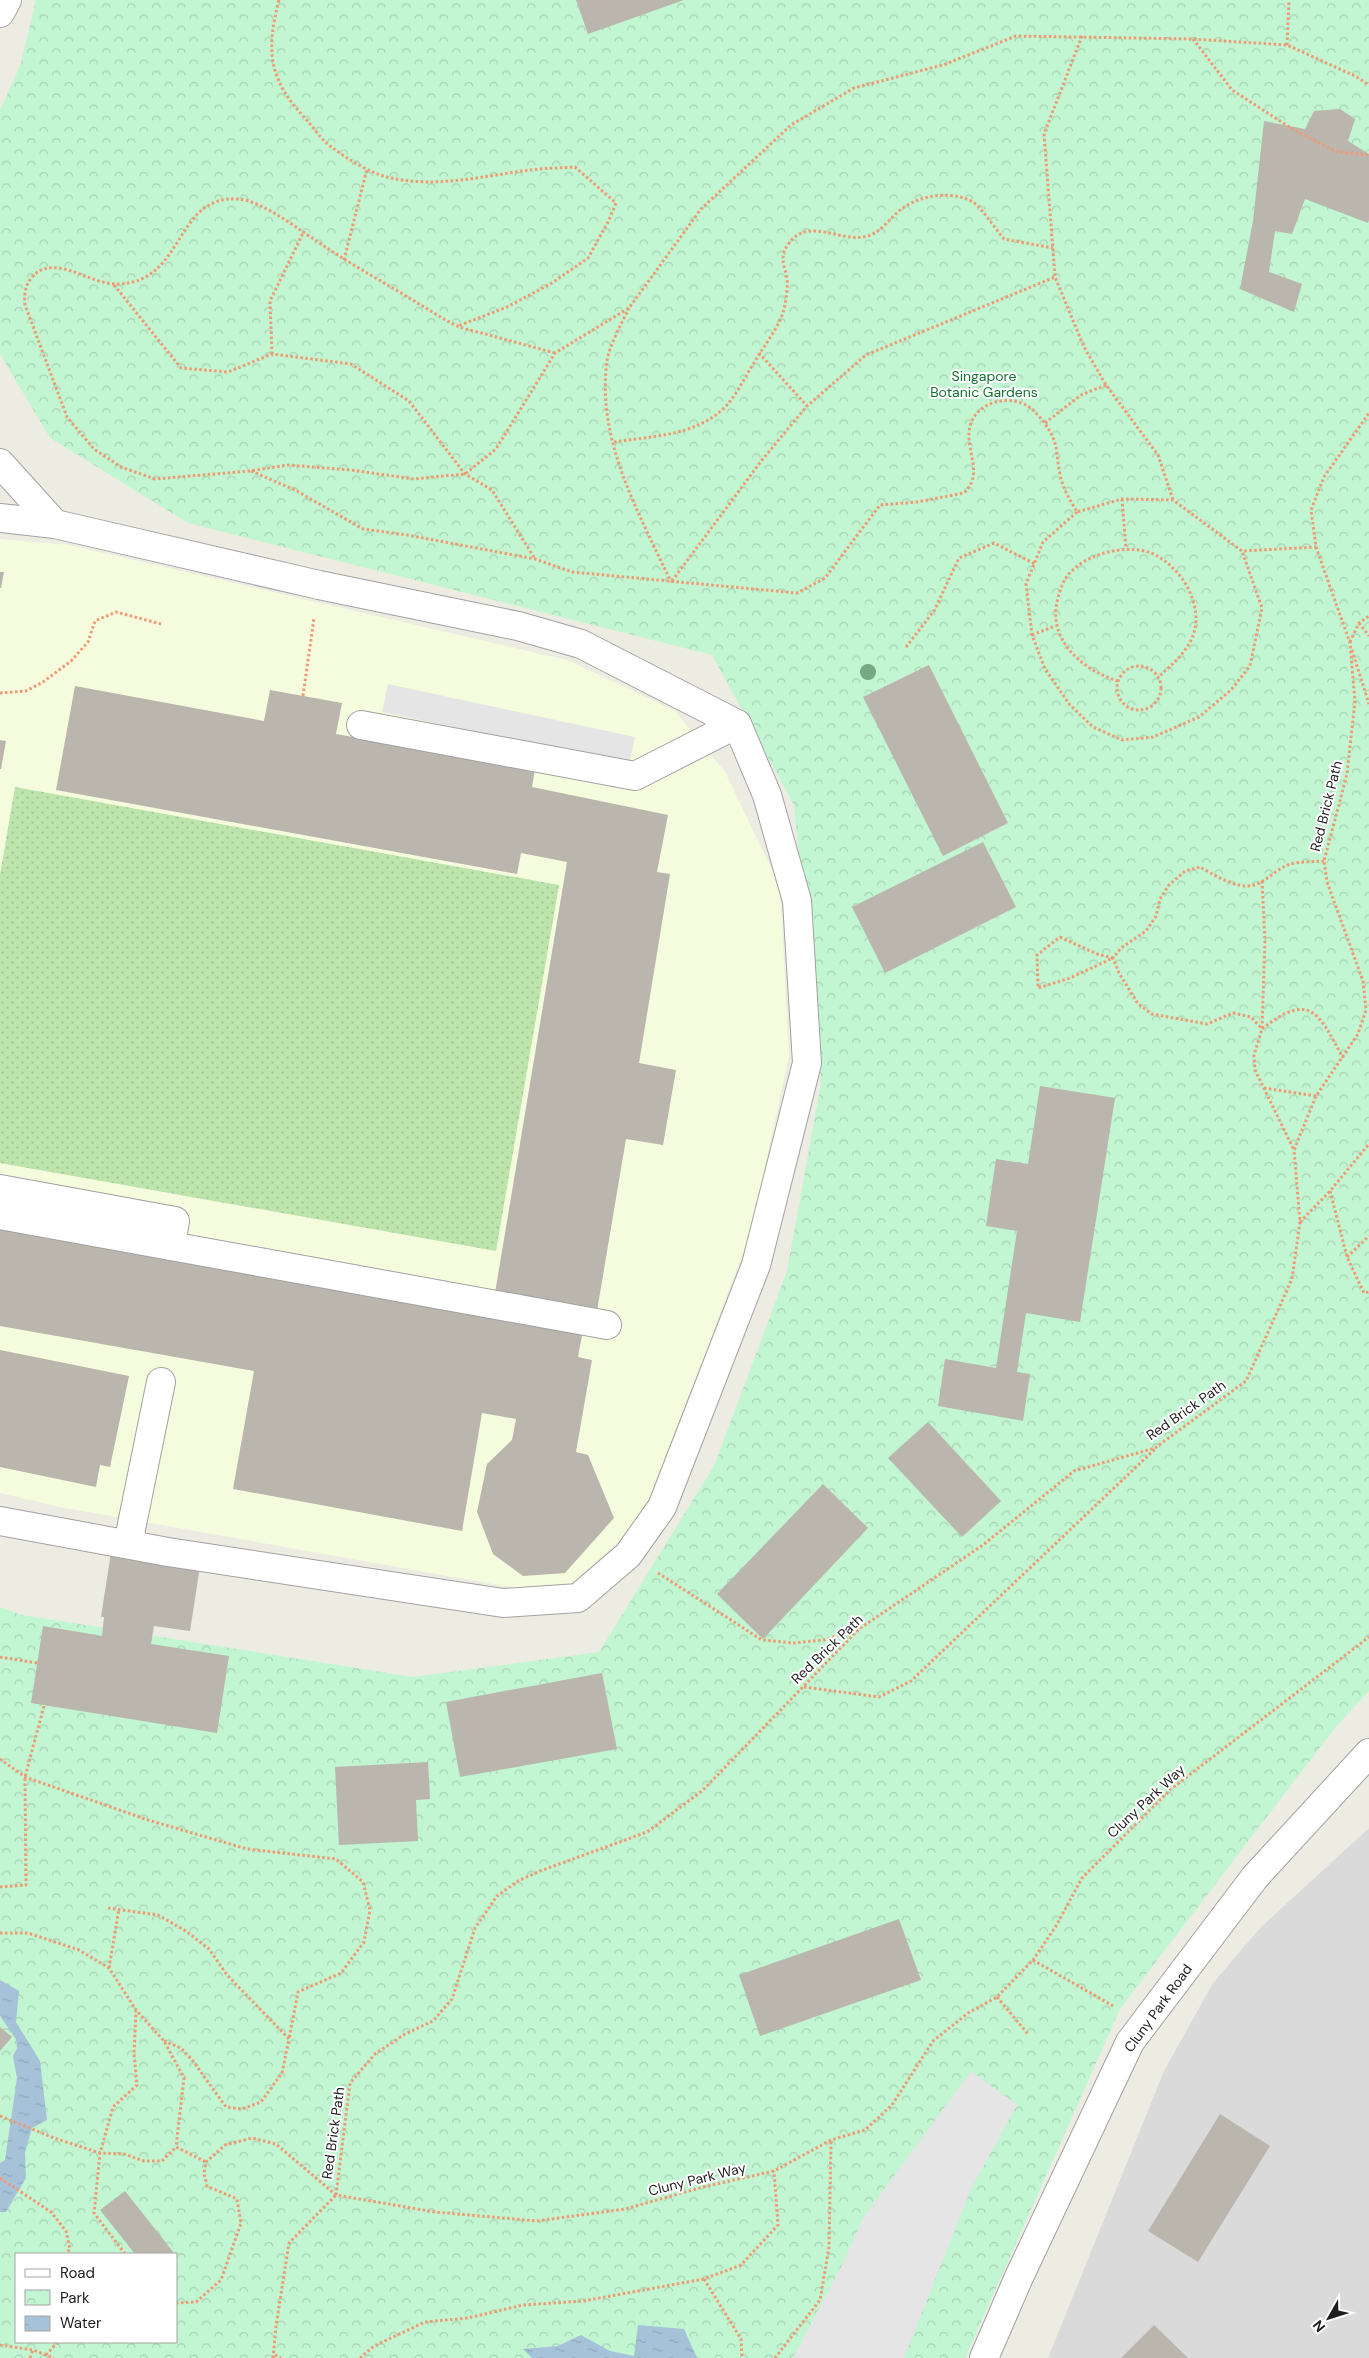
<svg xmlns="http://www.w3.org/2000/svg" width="1369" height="2358" font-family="'DM Sans',sans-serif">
  <defs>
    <pattern id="grass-dots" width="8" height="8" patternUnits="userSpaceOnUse" patternTransform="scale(1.25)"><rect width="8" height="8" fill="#bce4ac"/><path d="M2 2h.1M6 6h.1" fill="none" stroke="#a1c394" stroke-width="1.8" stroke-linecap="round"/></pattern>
    <pattern id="park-crowns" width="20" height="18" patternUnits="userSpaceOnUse" patternTransform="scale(1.25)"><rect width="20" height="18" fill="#c2f5d1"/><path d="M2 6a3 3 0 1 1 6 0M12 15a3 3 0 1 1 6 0" fill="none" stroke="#a6d2b3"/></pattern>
    <pattern id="water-ripples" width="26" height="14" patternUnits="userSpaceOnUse" patternTransform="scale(1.25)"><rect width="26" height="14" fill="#a6c2d8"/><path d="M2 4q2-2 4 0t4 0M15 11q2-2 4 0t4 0" fill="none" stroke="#8ea6b9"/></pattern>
  </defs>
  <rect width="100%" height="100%" fill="#edece3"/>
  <polygon fill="#dbdada" points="1369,1828 1369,2358 1048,2358 1164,2071 1213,1983 1261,1927"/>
  <polygon fill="#f5fcdd" points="0,539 69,545 567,660 675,711 725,772 780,887 789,1056 750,1235 643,1515 626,1535 568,1586 533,1591 60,1507 0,1493"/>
  <polygon fill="url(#grass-dots)" points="15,787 559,885 496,1251 0,1163 0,875"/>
  <path fill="url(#park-crowns)" fill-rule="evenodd" d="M36 0H1369V1691L1334 1729 1120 2009 965 2358H0V1607L22 1615 413 1677 599 1652 714 1466 787 1271 821 1083 794 805 712 655 188 523 50 438 0 354V110L20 66ZM16 2254H176V2342H16Z"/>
  <g fill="#e5e5e5">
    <polygon points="388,684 635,737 629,765 382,712"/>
    <polygon points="971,2071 1017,2105 971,2189 904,2358 793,2358 842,2265 863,2218"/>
  </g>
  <g fill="url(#water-ripples)">
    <polygon points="0,1980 19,1991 16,2022 40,2061 47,2120 32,2128 25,2152 26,2178 6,2212 0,2212 0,2163 5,2160 17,2078 13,2056 17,2048 16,2039 0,2016"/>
    <polygon points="638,2325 684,2329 697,2358 532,2358 523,2349 558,2346 581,2335 610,2351 634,2356"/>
  </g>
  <g fill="#bab5ad">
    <polygon points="576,0 684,0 588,34"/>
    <polygon points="1340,109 1355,119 1348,141 1369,154 1369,220 1368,223 1305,199 1292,234 1275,231 1269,272 1302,284 1294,312 1240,289 1253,221 1264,121 1305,129 1314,111"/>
    <polygon points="0,572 4,572 1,588 0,588"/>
    <polygon points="929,665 1008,823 943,856 863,697"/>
    <polygon points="75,686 264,721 270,690 342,703 336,734 535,769 532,787 668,815 657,872 670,874 639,1063 676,1070 663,1145 626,1139 597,1311 495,1293 567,862 521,853 517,874 56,790"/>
    <polygon points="0,740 6,741 1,769 0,769"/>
    <polygon points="983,842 1016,907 885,973 852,907"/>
    <polygon points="1040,1086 1115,1098 1080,1322 1026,1313 1017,1372 1030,1374 1023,1421 938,1406 945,1359 996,1368 1017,1231 986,1226 996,1159 1028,1164"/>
    <polygon points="0,1225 583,1330 578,1357 592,1360 576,1452 588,1455 614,1518 565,1573 523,1576 493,1554 477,1512 487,1464 512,1440 516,1419 482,1413 462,1531 233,1489 254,1371 0,1326"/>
    <polygon points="0,1350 129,1376 110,1467 100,1465 96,1487 0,1467"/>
    <polygon points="928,1422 1001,1501 962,1537 888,1458"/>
    <polygon points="823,1484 868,1528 763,1639 717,1594"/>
    <polygon points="112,1546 201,1560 190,1631 154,1626 151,1644 229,1656 217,1733 31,1703 43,1626 102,1636 104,1617 101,1617"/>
    <polygon points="602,1673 617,1749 460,1777 446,1702"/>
    <polygon points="428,1762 430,1799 416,1800 418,1841 339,1845 335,1767"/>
    <polygon points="899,1919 921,1980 760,2036 739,1975"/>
    <polygon points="0,2027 12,2037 0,2051"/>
    <polygon points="1220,2114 1270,2146 1198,2262 1148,2231"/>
    <polygon points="125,2191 174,2253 172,2254 135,2254 100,2210"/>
    <polygon points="1154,2325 1188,2358 1121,2358"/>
  </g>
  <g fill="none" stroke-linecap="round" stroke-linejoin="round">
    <g stroke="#a1a1a1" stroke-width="30">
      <g id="minor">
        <polyline points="0,13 7,0"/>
        <polyline points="0,463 55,524"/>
        <polyline points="0,518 55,524 319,585 518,626 581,644 737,724 767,795 797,901 807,1063 756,1265 662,1507 628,1555 578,1598 503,1603 168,1552 0,1521"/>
        <polyline points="361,725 635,776 737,724"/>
        <polyline points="0,1189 175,1221 171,1246"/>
        <polyline points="0,1215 607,1325"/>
        <polyline points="128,1544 161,1382"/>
        <polyline points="984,2358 1019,2277 1130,2042 1255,1877 1369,1753"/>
      </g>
    </g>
    <g stroke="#ef9a72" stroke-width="3" stroke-dasharray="2.5 2.5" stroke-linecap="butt">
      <path d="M279 0C266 50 268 79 305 118 313 127 321 139 330 146 346 158 368 172 387 177 434 189 483 176 530 170 545 168 560 168 575 167L616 203 608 222 588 258 552 283 507 307 458 326"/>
      <polyline points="1082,36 1044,134 1055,277 1084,347 1106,385 1158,455 1173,500"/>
      <polyline points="1193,39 1232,90 1294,130 1337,152 1369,155"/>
      <polyline points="1287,45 1289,0"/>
      <polyline points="344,260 367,169"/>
      <polyline points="114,285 181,368 228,372 272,354 351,364 409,401 465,474 492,490 535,559"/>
      <path d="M629 308C622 323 609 346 607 361 596 440 639 513 671 582"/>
      <path d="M555 353C533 347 511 341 489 335 479 332 467 330 457 326 441 318 426 308 411 299 383 282 354 266 327 248 305 234 262 200 238 199 173 195 186 283 117 284 90 285 54 252 32 277 25 286 24 294 25 305L67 417 94 449 121 467 155 479 250 471 288 465 351 470 414 479 465 474 496 449 555 353 629 308 701 209 791 125 854 88 943 65 1016 36 1192 39 1287 45 1355 76 1369 85"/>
      <polyline points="759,353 807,406"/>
      <polyline points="272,354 270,301 303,233"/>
      <polyline points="1045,423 1081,395 1106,385"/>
      <path d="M614 442C653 436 697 436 726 406 738 393 747 373 757 358 767 341 781 325 785 305 786 298 788 286 787 278 784 264 779 257 789 243 809 216 842 244 868 236 883 231 890 217 903 208 922 194 959 189 978 206 987 216 995 228 1004 239L1053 248"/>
      <path d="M251 471 295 490 363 529 407 535 535 559 572 572 797 593 825 578 880 505 917 502 964 493C986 472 962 447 971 423 979 402 1007 395 1026 405 1032 408 1041 418 1045 424 1060 445 1055 452 1060 474 1063 489 1070 500 1077 512L1122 499 1173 500 1242 551 1316 547"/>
      <polyline points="1122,499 1126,549"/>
      <polyline points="1077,512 1043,542 1026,584 1032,635 1045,669 1070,705 1093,727 1122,740 1153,737 1199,717 1231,690 1250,666 1262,608 1242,551"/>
      <polyline points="672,581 762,460 807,406 866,355 1055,277"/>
      <polyline points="1359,623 1369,636"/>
      <polyline points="1032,635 1055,626"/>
      <polyline points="1350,642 1359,623 1369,616"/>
      <polyline points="906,647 934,611 959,558 994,543 1035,564"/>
      <polyline points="1352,650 1369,704"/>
      <circle cx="1139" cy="688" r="22"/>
      <path d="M1118 681C1082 670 1046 639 1058 598 1061 587 1064 577 1074 569 1093 551 1136 542 1159 557 1175 567 1188 583 1193 601 1204 635 1183 656 1158 677"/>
      <polyline points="0,693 26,691 43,682 71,661 88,642 95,621 116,612 161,624"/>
      <polyline points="303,696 314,618"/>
      <path d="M1324 861C1311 862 1297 861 1285 866 1273 872 1262 886 1247 886 1231 886 1213 874 1200 867L1185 871 1169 885 1160 899 1156 916 1146 931 1121 948 1113 958 1119 973 1138 1004 1152 1014 1207 1024 1233 1013 1251 1017 1262 1029C1311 990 1319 1014 1343 1058"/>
      <polyline points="1262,881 1265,940 1262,1029 1254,1055 1255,1070 1294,1150"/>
      <polygon points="1060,937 1097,954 1113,958 1070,978 1038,988 1037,955"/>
      <polyline points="1264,1088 1316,1096"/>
      <polyline points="1330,1191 1347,1257 1364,1293 1369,1292"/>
      <polyline points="1300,1222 1330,1191 1369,1144"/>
      <polyline points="1347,1257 1369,1236"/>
      <polyline points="658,1573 762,1640 794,1643 824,1640 858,1629"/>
      <polyline points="0,1657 37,1663"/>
      <polyline points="804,1687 879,1697 911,1681 1155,1449"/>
      <polyline points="0,1759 25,1777 148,1820 247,1849 336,1859 363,1882 370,1910 364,1942 341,1973 298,1992 289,2039"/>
      <polyline points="0,1887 26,1885 25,1777 44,1706"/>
      <polyline points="108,1908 158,1915 186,1931 209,1949 227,1975 289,2039 282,2073 261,2102 242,2109 226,2107 193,2061 181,2048 164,2041"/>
      <polyline points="0,1933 28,1933 79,1950 109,1968 136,2010 164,2041 184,2078 176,2147"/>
      <polyline points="1033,1960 1113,2006"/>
      <polyline points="109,1968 119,1909"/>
      <polyline points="997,1997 1028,2034"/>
      <polyline points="0,2116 54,2138 100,2153 124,2154 144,2161 162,2161 176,2147 206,2162"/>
      <polyline points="0,2178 51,2212 66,2231 70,2249 66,2254"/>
      <polyline points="336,2195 350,2083 375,2054 405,2034 433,2021 452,1999 475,1928 497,1896 518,1881 540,1871 647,1832 703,1790 859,1629 983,1545 1074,1471 1155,1448 1246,1381 1292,1279 1300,1222 1294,1150 1316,1096 1358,1034 1366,1010 1363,981 1327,882 1324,861 1347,774 1355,701 1350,643 1316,547 1311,510 1324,477 1369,413"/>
      <polyline points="125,2254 94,2213 100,2153 113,2107 137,2085 134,2054 136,2011"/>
      <polyline points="704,2279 741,2339 742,2358"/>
      <polyline points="176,2303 196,2302 221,2280 241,2223 237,2199 207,2186 204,2173 206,2162 225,2145 252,2138 276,2144 336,2195 435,2212 537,2221 625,2209 703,2187 774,2171 831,2140 865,2130 892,2105 933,2041 968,2013 997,1997 1033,1960 1056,1926 1082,1878 1171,1789 1369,1637"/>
      <polyline points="0,2345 33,2350 54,2358"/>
      <polyline points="46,2355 58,2342"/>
      <polyline points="275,2355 281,2358"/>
      <polyline points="30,2358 33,2350"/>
      <polyline points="273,2358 276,2326 289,2243 336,2195"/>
      <polyline points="360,2358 374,2346 425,2322 468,2318 523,2305 583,2301 704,2279 741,2265 778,2225 774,2171"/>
      <polyline points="775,2358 820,2300 829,2247 831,2141"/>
    </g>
    <use href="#minor" stroke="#fff" stroke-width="28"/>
  </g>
  <circle fill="#75a981" cx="868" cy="672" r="8"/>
  <g text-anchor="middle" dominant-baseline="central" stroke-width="4" stroke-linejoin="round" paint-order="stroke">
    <g font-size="14" fill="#137230" stroke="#fff">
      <text x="984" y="376">Singapore<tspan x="984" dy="16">Botanic Gardens</tspan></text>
    </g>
    <g font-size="14" fill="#1d1d1d" stroke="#fff">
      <text transform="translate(1326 806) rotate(-76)">Red Brick Path</text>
      <text transform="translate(1186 1410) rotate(-35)">Red Brick Path</text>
      <text transform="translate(827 1649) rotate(-44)">Red Brick Path</text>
      <text transform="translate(1146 1801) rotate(-43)">Cluny Park Way</text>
      <text transform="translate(1158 2008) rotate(-54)">Cluny Park Road</text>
      <text transform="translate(333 2133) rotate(-82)">Red Brick Path</text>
      <text transform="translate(697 2179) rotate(-14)">Cluny Park Way</text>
    </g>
  </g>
  <rect x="15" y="2253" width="162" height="90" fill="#ffffff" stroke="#a5a5a5"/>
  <rect x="25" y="2269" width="25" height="8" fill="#ffffff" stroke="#a5a5a5"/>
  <text x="60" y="2278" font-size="15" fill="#1d1d1d">Road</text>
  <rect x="25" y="2290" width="25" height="15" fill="url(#park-crowns)" stroke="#a5a5a5"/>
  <text x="60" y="2303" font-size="15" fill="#1d1d1d">Park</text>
  <rect x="25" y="2316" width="25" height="15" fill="url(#water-ripples)" stroke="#a5a5a5"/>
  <text x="60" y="2328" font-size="15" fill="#1d1d1d">Water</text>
  <g transform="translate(1329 2318) rotate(231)" stroke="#ffffff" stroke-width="4" paint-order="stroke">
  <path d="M0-4L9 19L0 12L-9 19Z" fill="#1d1d1d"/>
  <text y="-8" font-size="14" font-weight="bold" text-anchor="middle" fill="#1d1d1d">N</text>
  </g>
</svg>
